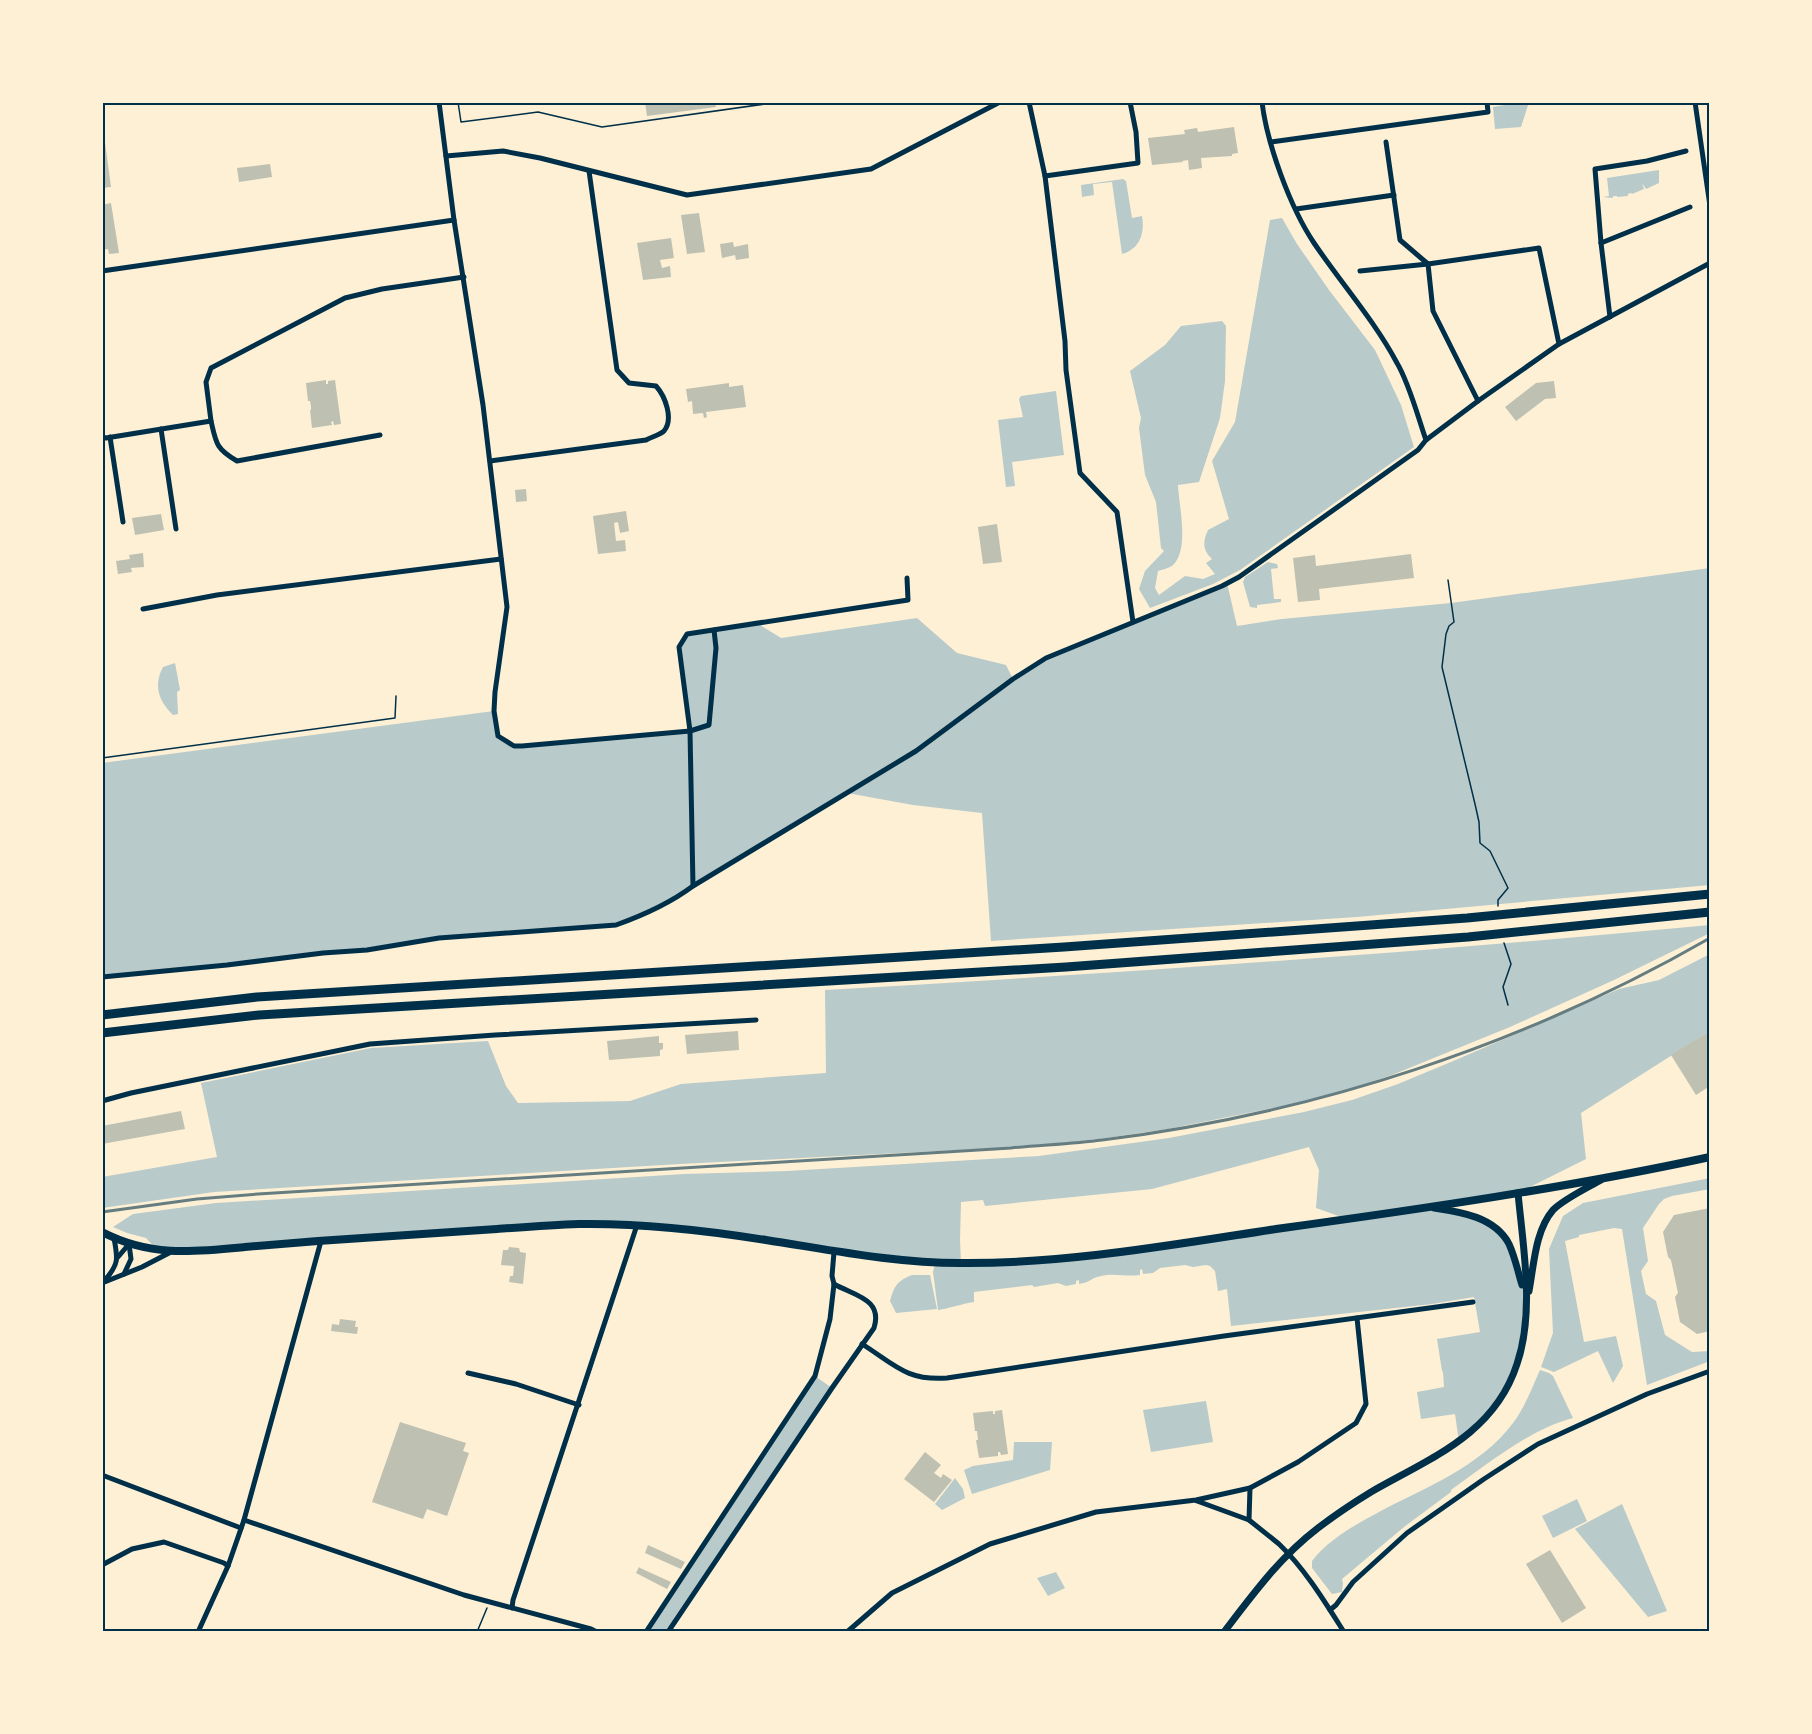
<svg xmlns="http://www.w3.org/2000/svg" width="1812" height="1734" font-family="Inter,sans-serif">
  <rect width="100%" height="100%" fill="#fdf0d5"/>
  <g fill="#b9caca" fill-rule="evenodd">
    <polygon points="1510,102 1529,102 1521,127 1495,129 1493,107 1510,104"/>
    <polygon points="1659,170 1659,183 1646,189 1642,183 1644,189 1632,194 1631,193 1628,194 1628,196 1617,197 1617,196 1614,196 1612,198 1603,197 1609,196 1607,178"/>
    <path d="M1123 179 1126 181 1132 218 1142 216C1145 233 1140 249 1122 254L1112 182 1093 184 1094 195 1082 197 1081 185Z"/>
    <path d="M1282 218 1297 244 1329 290 1375 350 1401 405 1414 447 1240 570 1213 584 1150 608 1139 589 1145 571 1164 551 1161 548 1156 502 1145 475 1139 428 1141 418 1130 371 1165 345 1181 326 1222 321 1226 326 1225 381 1220 418 1199 482 1178 485C1179 507 1190 551 1172 566 1168 568 1162 570 1158 571L1155 588 1159 595 1185 576 1203 579 1215 574 1206 563 1212 559C1202 550 1203 541 1208 530L1229 519 1212 461 1235 422 1270 220Z"/>
    <polygon points="1056,391 1064,455 1012,462 1015,486 1006,487 998,420 1023,417 1019,399 1021,396"/>
    <polygon points="1268,562 1277,564 1278,568 1271,569 1274,599 1281,599 1281,602 1257,605 1257,608 1250,607 1243,582 1245,577"/>
    <polygon points="1710,568 1710,885 1357,917 991,941 982,813 913,805 847,793 669,903 616,925 439,938 367,950 102,977 102,763 494,711 498,736 514,746 690,731 679,647 687,634 757,623 781,638 917,618 957,653 1006,665 1013,679 1046,658 1227,583 1237,626 1282,619 1451,603"/>
    <path d="M175 663 180 690 177 692 178 714 173 715C159 701 153 686 163 667Z"/>
    <path d="M1710 925V933L1614 980 1510 1027 1392 1075 1349 1090 1304 1102 1168 1129 1099 1139 1038 1146 680 1164 214 1192 102 1208V1177L217 1157 201 1083 371 1048 488 1041 506 1086 518 1103 630 1101 681 1084 826 1073 825 990C1120 973 1415 953 1710 925Z"/>
    <path d="M1710 954V1031L1581 1113 1586 1159 1518 1193 1428 1207 1479 1218 1506 1239 1527 1299 1520 1352 1497 1405 1459 1442 1455 1414 1421 1419 1417 1392 1444 1387 1443 1372 1442 1371 1437 1339 1480 1332 1474 1297 1432 1304 1231 1326 1227 1289 1218 1291 1215 1271 1210 1266 1206 1265 1193 1267 1185 1265 1160 1268 1153 1273 1143 1274 1142 1269 1140 1270V1275C1126 1277 1112 1272 1097 1277 1089 1280 1090 1282 1079 1284V1280L1076 1281V1284L1066 1286 1058 1283 1034 1287 1032 1285 974 1292V1302C961 1304 951 1308 938 1310L933 1272 935 1263 618 1224 158 1251 146 1238 127 1233 113 1227 133 1214 216 1203 684 1174 787 1171 1039 1156 1169 1138 1304 1112 1352 1100 1398 1084 1458 1059 1619 989 1659 980ZM1309 1147 1319 1170 1316 1208 1347 1219 1008 1263H961L960 1240 961 1202 983 1200 985 1206 1152 1189Z"/>
    <polygon points="1710,1178 1710,1189 1672,1196 1664,1199 1659,1204 1643,1228 1648,1261 1641,1271 1646,1294 1656,1301 1665,1335 1692,1352 1710,1351 1710,1361 1647,1385 1622,1229 1614,1228 1579,1235 1579,1237 1565,1241 1584,1342 1616,1336 1623,1366 1613,1383 1598,1351 1554,1372 1541,1367 1553,1333 1549,1249 1563,1216 1583,1203"/>
    <path d="M912 1275H930L937 1309 896 1313 890 1301C894 1286 897 1281 912 1275Z"/>
    <path d="M1540 1370 1549 1373 1553 1376 1573 1418C1532 1428 1486 1465 1451 1490V1492L1404 1527 1342 1579 1343 1583 1342 1592 1332 1594 1312 1568V1561C1329 1539 1355 1525 1379 1512 1426 1487 1480 1467 1513 1423 1525 1407 1532 1388 1540 1370Z"/>
    <polygon points="815,1376 832,1388 668,1632 646,1632"/>
    <polygon points="1206,1401 1213,1442 1151,1452 1143,1410"/>
    <polygon points="1014,1442 1052,1442 1050,1470 972,1494 964,1470 973,1466 1013,1460"/>
    <polygon points="955,1478 963,1489 965,1498 942,1510 935,1504"/>
    <polygon points="1577,1499 1587,1521 1553,1538 1542,1516"/>
    <polygon points="1622,1504 1667,1611 1648,1617 1575,1529"/>
    <polygon points="1056,1572 1065,1588 1048,1596 1037,1578"/>
  </g>
  <g fill="#bec0b2">
    <polygon points="645,102 715,102 716,107 647,116"/>
    <polygon points="1234,127 1238,153 1232,154 1232,156 1201,158 1202,168 1189,170 1188,160 1182,161 1183,162 1152,165 1148,138 1185,134 1184,130 1197,128 1198,132"/>
    <polygon points="102,135 104,135 111,187 102,188"/>
    <polygon points="270,164 272,177 239,182 237,168"/>
    <polygon points="111,203 119,253 109,254 108,249 102,250 102,205"/>
    <polygon points="699,213 705,252 687,254 681,215"/>
    <polygon points="671,238 674,258 660,260 662,268 670,266 671,277 643,280 637,243"/>
    <polygon points="733,242 734,247 748,244 749,258 736,260 735,255 722,258 720,244"/>
    <polygon points="326,380 326,384 328,384 328,381 335,380 341,424 334,425 333,421 331,422 332,425 312,428 310,410 311,410 311,406 310,401 308,401 306,383"/>
    <polygon points="1554,381 1556,398 1545,399 1516,421 1505,407 1536,383"/>
    <polygon points="729,383 729,387 743,385 746,407 706,412 707,417 704,418 703,413 693,414 692,401 688,402 686,389"/>
    <polygon points="526,489 527,501 516,502 515,490"/>
    <polygon points="626,511 629,531 620,533 618,522 614,523 616,541 625,540 626,551 598,554 593,516"/>
    <polygon points="161,514 164,530 135,535 132,518"/>
    <polygon points="997,524 1002,562 983,564 978,527"/>
    <polygon points="143,553 144,567 131,568 132,572 118,574 116,561 130,559 129,555"/>
    <polygon points="1411,554 1414,578 1319,589 1320,600 1298,602 1293,558 1315,555 1316,566"/>
    <polygon points="738,1031 739,1050 687,1054 685,1035"/>
    <polygon points="1710,1031 1710,1086 1696,1095 1671,1055"/>
    <polygon points="659,1036 659,1043 663,1043 663,1049 660,1050 660,1056 609,1060 607,1041"/>
    <polygon points="181,1111 185,1129 102,1144 102,1126"/>
    <polygon points="1710,1208 1710,1331 1697,1334 1680,1322 1675,1297 1678,1293 1671,1260 1668,1257 1663,1232 1674,1215"/>
    <polygon points="509,1247 519,1248 520,1252 526,1253 523,1284 509,1282 510,1276 513,1276 514,1266 501,1265 503,1250 508,1250"/>
    <polygon points="340,1319 356,1321 355,1327 358,1327 357,1334 331,1331 332,1324 339,1325"/>
    <polygon points="1002,1410 1008,1454 1001,1455 1000,1452 998,1452 998,1456 979,1458 976,1440 978,1440 977,1431 975,1431 973,1413 993,1411 993,1414 995,1414 995,1411"/>
    <polygon points="400,1422 466,1443 463,1451 469,1453 447,1516 427,1509 423,1519 372,1502"/>
    <polygon points="925,1452 941,1465 934,1473 941,1478 943,1474 952,1480 934,1502 904,1479"/>
    <polygon points="648,1545 685,1562 681,1569 645,1553"/>
    <polygon points="1550,1550 1586,1608 1562,1623 1526,1564"/>
    <polygon points="639,1567 640,1568 671,1582 667,1589 636,1573"/>
  </g>
  <g fill="none" stroke-linecap="round" stroke-linejoin="round">
    <g stroke="#003049" stroke-width="1.5">
      <polyline points="458,102 461,122 538,112 602,127 779,102"/>
      <polyline points="1448,580 1454,622 1449,626 1446,634 1442,667 1475,804 1479,822 1480,843 1490,851 1508,888 1498,900 1498,906"/>
      <polyline points="102,758 395,718 396,696"/>
      <polyline points="1504,943 1511,964 1503,987 1508,1005"/>
      <polyline points="477,1632 487,1608"/>
    </g>
    <g stroke="#003049" stroke-width="5">
      <polyline points="439,102 454,220 483,405 507,607 495,692 494,711 498,736 514,746 522,746 690,731 709,725 716,648 714,630"/>
      <polyline points="1029,102 1045,176 1138,163 1136,132 1130,102"/>
      <path d="M1262 102C1267 144 1290 207 1314 243 1341 283 1374 320 1397 363 1409 383 1418 417 1426 440"/>
      <polyline points="1695,102 1710,206"/>
      <polyline points="1271,142 1488,112 1487,102"/>
      <polyline points="1386,142 1400,240 1428,264"/>
      <polyline points="446,156 503,151 540,158 687,195 871,169 1000,102"/>
      <polyline points="1045,176 1065,341 1066,370 1080,473 1117,512 1133,622"/>
      <polyline points="1296,209 1394,195"/>
      <polyline points="1601,243 1690,207"/>
      <polyline points="102,271 454,220"/>
      <polyline points="1360,271 1428,264"/>
      <polyline points="1610,317 1601,243 1595,169 1647,161 1686,151"/>
      <polyline points="1478,401 1433,311 1428,264 1539,248 1559,344"/>
      <path d="M211 421C216 443 216 449 237 461L380 435"/>
      <polyline points="161,429 176,529"/>
      <polyline points="102,437 106,438 211,421 206,382 211,368 345,298 382,289 464,277"/>
      <polyline points="110,437 123,522"/>
      <path d="M490 461 646 440C651 437 660 435 664 431 674 419 665 396 656 386L629 383 617 370 589 171"/>
      <polyline points="143,609 217,595 501,559"/>
      <polyline points="693,886 690,731 679,647 687,634 908,600 907,578"/>
      <path d="M102 977 227 965 323 953 367 950 439 938 616 925C644 915 669 904 693 886L916 751 1013 679 1046 658 1222 586 1239 577 1418 450 1426 440 1478 401 1559 344 1710 263"/>
      <polyline points="102,1101 131,1093 370,1044 495,1035 756,1020"/>
      <polyline points="118,1257 129,1244"/>
      <polyline points="124,1274 131,1259 129,1244"/>
      <path d="M105 1280C119 1264 118 1259 114 1238"/>
      <polyline points="102,1283 142,1267 171,1252"/>
      <path d="M862 1344C894 1364 906 1381 947 1378L1224 1336 1473 1302"/>
      <polyline points="468,1373 516,1384 579,1405"/>
      <polyline points="102,1475 241,1528"/>
      <path d="M1250 1488 1249 1520C1259 1528 1269 1536 1279 1544 1305 1569 1325 1602 1344 1632"/>
      <polyline points="1197,1501 1249,1520"/>
      <polyline points="244,1520 464,1595 591,1629 597,1632"/>
      <polyline points="102,1565 132,1549 164,1542 224,1563 228,1566"/>
      <polyline points="512,1608 513,1600 637,1225"/>
      <polyline points="1330,1610 1336,1605 1353,1582 1407,1533 1484,1479 1538,1444 1647,1394 1710,1371"/>
      <polyline points="198,1632 228,1566 244,1520 321,1241"/>
      <polyline points="646,1632 815,1376 830,1319 834,1284 832,1276 834,1252"/>
      <path d="M668 1632 832 1388 874 1328C883 1299 855 1296 834 1284"/>
      <polyline points="847,1632 892,1593 990,1544 1096,1512 1196,1500 1250,1488 1298,1462 1356,1423 1366,1404 1357,1318"/>
    </g>
    <g stroke="#003049" stroke-width="7">
      <path d="M1434 1208C1461 1212 1495 1217 1509 1244 1515 1257 1518 1272 1522 1285"/>
      <path d="M1529 1291C1534 1265 1535 1231 1553 1210 1564 1199 1587 1188 1601 1180"/>
      <path d="M1224 1632C1253 1594 1280 1557 1318 1528 1335 1515 1353 1503 1371 1492 1430 1458 1494 1435 1517 1364 1535 1311 1523 1247 1518 1193"/>
    </g>
    <path stroke="#003049" stroke-width="8" d="M102 1232C150 1257 193 1252 245 1247 270 1245 294 1243 318 1241 378 1237 438 1233 497 1229 525 1227 552 1225 579 1224 641 1223 704 1230 766 1240 831 1250 894 1263 960 1263 1066 1264 1171 1245 1276 1229 1421 1209 1566 1188 1710 1157"/>
    <g stroke="#003049" stroke-width="9">
      <polyline points="102,1015 257,997 1064,947 1467,918 1710,894"/>
      <polyline points="102,1033 259,1015 1066,967 1468,937 1710,912"/>
    </g>
    <path stroke="#657d81" stroke-width="3" d="M102 1212 197 1199 258 1194 1011 1148C1041 1145 1072 1144 1102 1140 1314 1114 1524 1045 1710 938"/>
  </g>
  <rect width="1812" height="1734" fill="none" stroke="#fdf0d5" stroke-width="207"/>
  <rect x="104" y="104" width="1604" height="1526" fill="none" stroke="#003049" stroke-width="2"/>
</svg>
